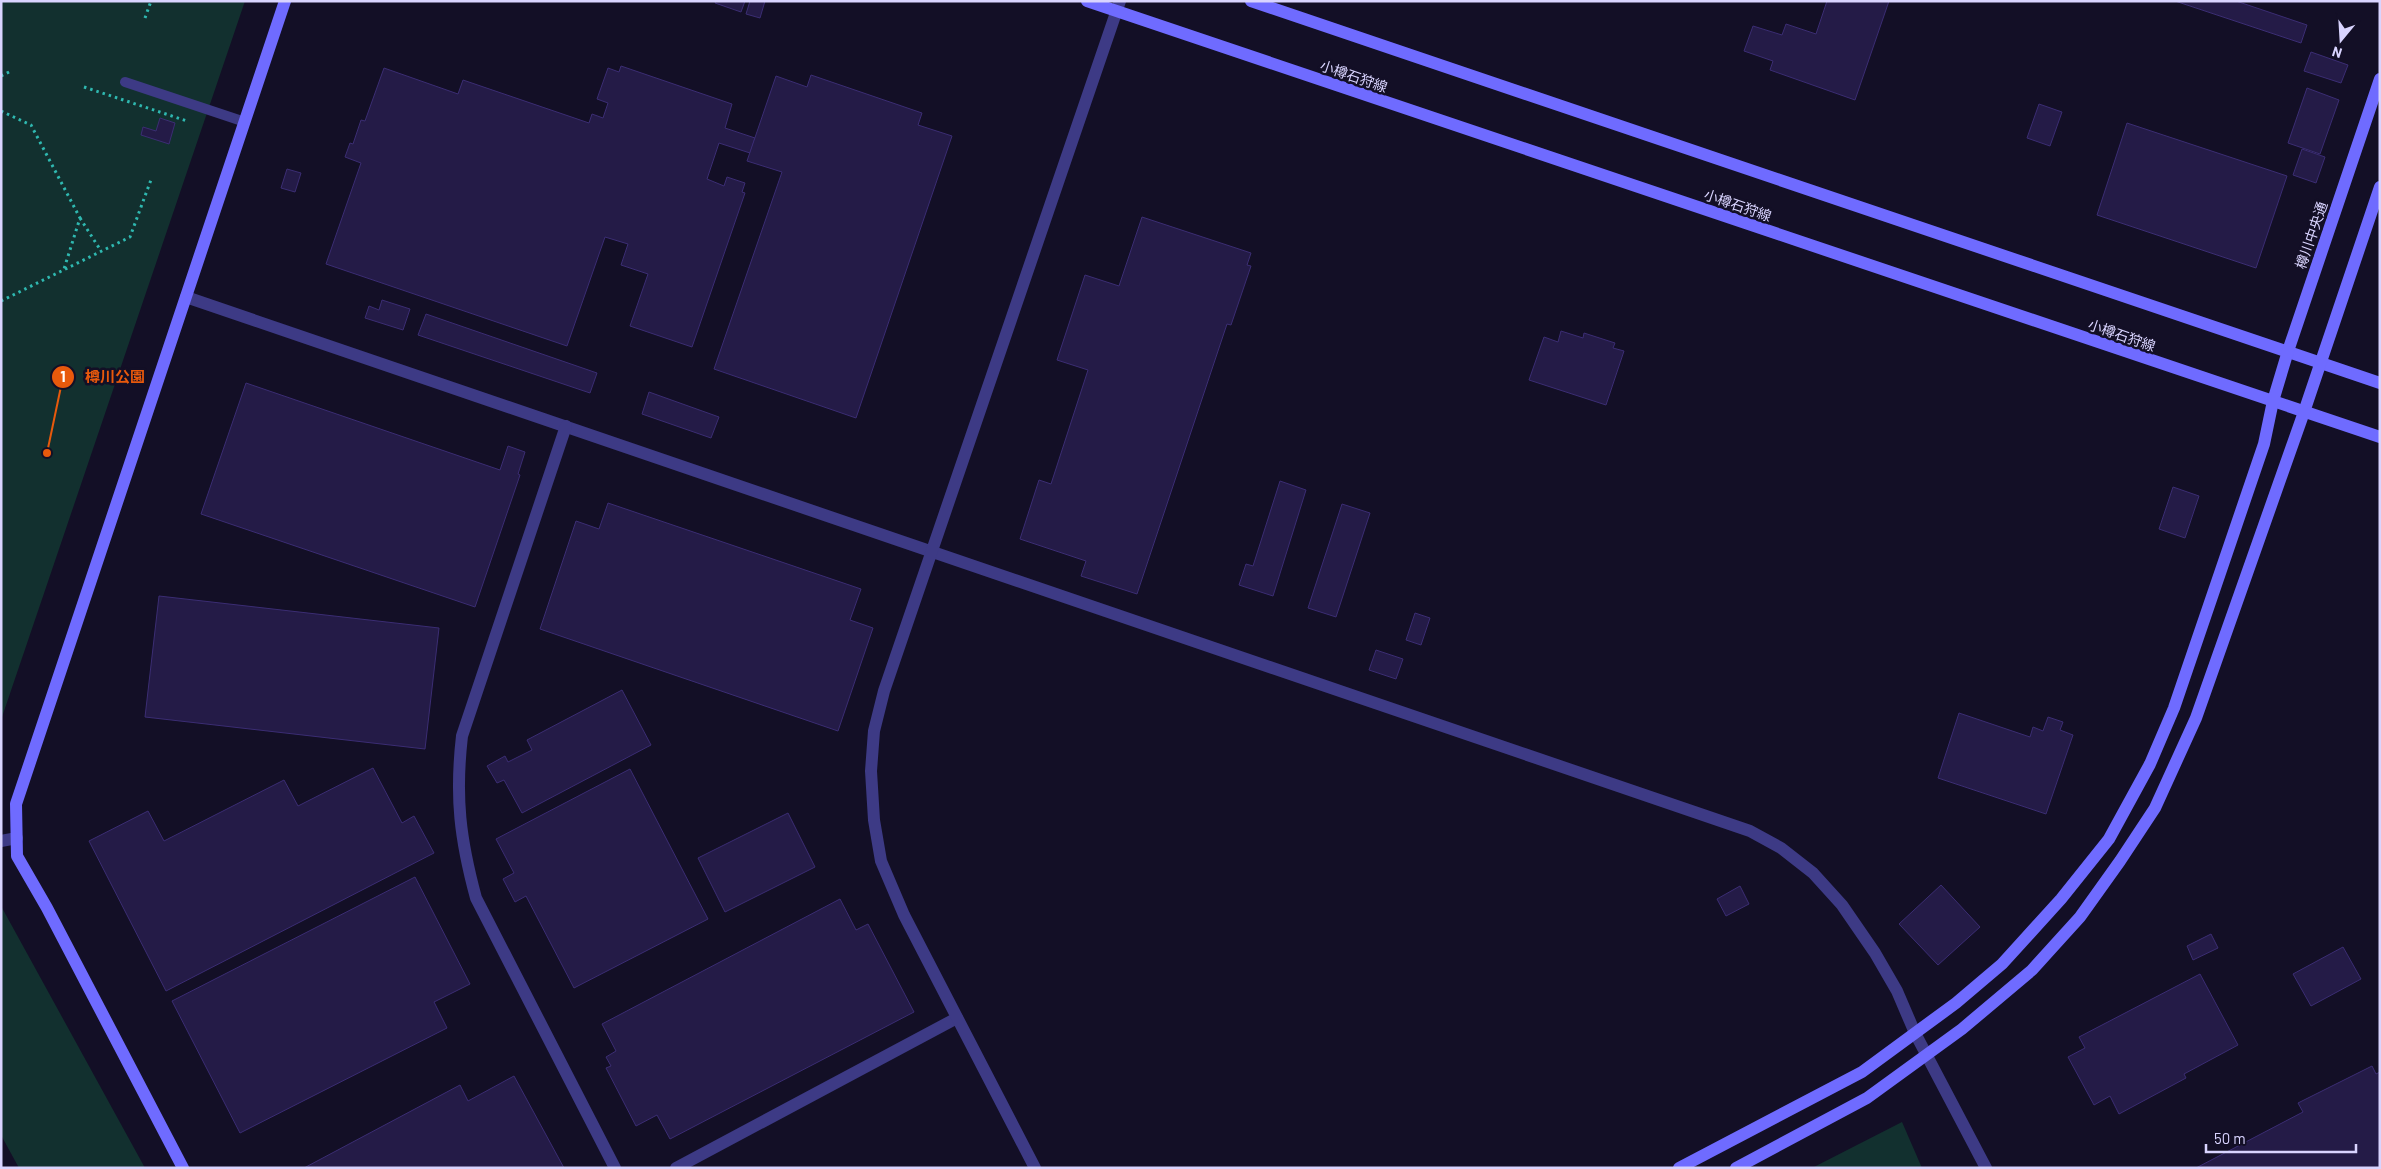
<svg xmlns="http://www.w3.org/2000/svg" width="2381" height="1169" font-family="Barlow,'Noto Sans JP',sans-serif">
  <rect width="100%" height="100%" fill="#130f26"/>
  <g fill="#12302f">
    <polygon points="1,1 245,1 1,720"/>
    <polygon points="1,906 145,1168 19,1168 1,1135"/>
    <polygon points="1902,1122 1922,1168 1812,1168"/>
  </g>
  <g fill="#241b47" stroke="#3b2d73">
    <polygon points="716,1 745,1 741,12 715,3"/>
    <polygon points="750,1 765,1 760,18 746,14"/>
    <polygon points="1827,1 1889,1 1855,100 1770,70 1773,61 1744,51 1753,26 1782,35 1786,24 1816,34"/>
    <polygon points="2175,1 2236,1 2307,25 2301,43"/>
    <polygon points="2311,52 2348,65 2341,83 2304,71"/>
    <polygon points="621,66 732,104 725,128 755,138 750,153 719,143 707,179 724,186 727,177 745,183 742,192 745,193 692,347 630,326 648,274 621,265 628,244 605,237 567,346 326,264 361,163 345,157 350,143 353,144 361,120 365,121 384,68 458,94 463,80 589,123 592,114 603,118 608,103 597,99 608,68 619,72"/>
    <polygon points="811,75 922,113 918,125 952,136 856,418 714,369 782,172 747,161 776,76 807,87"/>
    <polygon points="2307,88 2339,100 2320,154 2288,143"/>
    <polygon points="2039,104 2062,112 2050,146 2027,138"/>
    <polygon points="160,118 175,123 169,144 141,135 143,127 156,131"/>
    <polygon points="2127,123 2287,176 2256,268 2097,215"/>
    <polygon points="2302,149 2325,157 2316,183 2293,175"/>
    <polygon points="287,169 301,173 295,192 281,188"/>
    <polygon points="1142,217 1251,253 1247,265 1251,266 1231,325 1227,324 1137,594 1081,576 1086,561 1020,539 1039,480 1051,484 1088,370 1057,360 1085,275 1119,286"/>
    <polygon points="382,300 410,309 403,330 365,318 369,306 379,310"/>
    <polygon points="426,314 597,373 590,393 418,335"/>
    <polygon points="1561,331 1583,338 1584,333 1615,343 1613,348 1624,351 1606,405 1529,380 1544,337 1558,342"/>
    <polygon points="246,383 500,470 508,446 525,452 518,474 520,475 475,607 201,514"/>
    <polygon points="649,392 719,417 711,438 642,414"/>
    <polygon points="1280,481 1306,490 1273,596 1239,585 1246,564 1253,566"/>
    <polygon points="2173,487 2199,496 2185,538 2159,529"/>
    <polygon points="608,503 861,589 850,620 873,628 838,731 540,629 576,521 599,529"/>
    <polygon points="1342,504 1370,513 1336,617 1308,608"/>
    <polygon points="159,596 439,628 425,749 145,717"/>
    <polygon points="1415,613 1430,618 1421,645 1406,640"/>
    <polygon points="1376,650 1403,659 1396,679 1369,670"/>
    <polygon points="622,690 651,745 522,813 504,780 497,783 487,766 505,756 508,762 532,750 527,740"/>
    <polygon points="1959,713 2030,737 2033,727 2043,731 2048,717 2063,722 2060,730 2073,735 2046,814 1938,778"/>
    <polygon points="373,768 402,823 414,816 434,853 166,991 89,841 148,811 164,841 284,780 298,806"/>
    <polygon points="630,769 708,919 574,988 526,896 515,902 503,879 514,873 496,839"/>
    <polygon points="788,813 815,867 725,912 698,858"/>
    <polygon points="415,877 470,984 434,1002 447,1028 240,1133 172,1001"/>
    <polygon points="1941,885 1980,927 1938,965 1899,924"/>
    <polygon points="1740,886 1749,904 1726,916 1717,899"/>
    <polygon points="840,899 856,930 868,924 914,1012 670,1139 657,1115 636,1126 606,1068 611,1066 606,1057 616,1051 602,1024"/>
    <polygon points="2211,934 2218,948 2193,960 2187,946"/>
    <polygon points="2343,947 2361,979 2311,1006 2293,974"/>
    <polygon points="2200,974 2238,1045 2184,1074 2186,1078 2119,1114 2110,1096 2094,1105 2068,1057 2085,1048 2079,1037"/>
    <polygon points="2372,1066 2376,1074 2380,1072 2380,1168 2196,1168 2303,1112 2298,1103"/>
    <polygon points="514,1076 564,1168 304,1168 460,1085 468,1101"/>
  </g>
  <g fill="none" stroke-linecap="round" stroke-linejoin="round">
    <g stroke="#2fb8b0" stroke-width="3" stroke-dasharray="2.5 4" stroke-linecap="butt">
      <polyline points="145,18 151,1"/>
      <polyline points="1,76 11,71"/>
      <polyline points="84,87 187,121"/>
      <polyline points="1,111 31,125 80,218 64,269"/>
      <polyline points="80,218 101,251"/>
      <polyline points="1,301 130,237 152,177"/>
    </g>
    <polyline stroke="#3d3a85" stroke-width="10" points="125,82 245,122"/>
    <g stroke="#3d3a85" stroke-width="12">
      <polyline points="186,297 1750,831 1781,848 1813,873 1842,905 1875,953 1897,991 1915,1033 1986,1168"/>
      <path d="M566 426 462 736C455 797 460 839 476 898L615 1168"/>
      <polyline points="1,841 17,838"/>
      <polyline points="676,1168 957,1018"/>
      <polyline points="1035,1168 904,915 881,861 874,820 871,771 874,731 884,691 1120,1"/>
    </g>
    <g stroke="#6f6bff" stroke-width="12">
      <polyline points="1087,1 2380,437"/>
      <polyline points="1251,1 2380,383"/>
      <polyline points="183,1168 47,908 17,856 16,804 285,1"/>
      <polyline points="1679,1168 1862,1072 1956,1003 2002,964 2061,899 2109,839 2150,764 2174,708 2264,444 2273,401 2288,351 2380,79"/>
      <polyline points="1736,1168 1867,1098 1962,1029 2032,970 2080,917 2120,861 2155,808 2196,718 2304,412 2380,187"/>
    </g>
  </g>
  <g text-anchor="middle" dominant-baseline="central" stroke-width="5" stroke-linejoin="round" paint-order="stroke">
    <g font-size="14" fill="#d9d4ff" stroke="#130f26">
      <text transform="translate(1354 76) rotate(19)">小樽石狩線</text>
      <text transform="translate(1738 205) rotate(19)">小樽石狩線</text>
      <text transform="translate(2311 235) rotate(-71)">樽川中央通</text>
      <text transform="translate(2122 335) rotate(19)">小樽石狩線</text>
    </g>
  </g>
  <path fill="none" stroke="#e8590c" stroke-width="2" d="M47 453L63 377"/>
  <g fill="#e8590c" stroke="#130f26" stroke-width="2">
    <circle cx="47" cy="453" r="5"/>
    <circle cx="63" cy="377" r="12"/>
  </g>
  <g font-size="15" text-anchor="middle" font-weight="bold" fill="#fff">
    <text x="63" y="382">1</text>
  </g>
  <g font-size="15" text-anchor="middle" font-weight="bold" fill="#e8590c" stroke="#130f26" stroke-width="5" stroke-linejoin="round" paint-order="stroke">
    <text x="115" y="382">樽川公園</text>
  </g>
  <rect width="2381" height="1169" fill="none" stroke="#d9d4ff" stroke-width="5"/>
  <g transform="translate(2341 40) rotate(198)" stroke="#130f26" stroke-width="4" paint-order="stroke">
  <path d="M0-4L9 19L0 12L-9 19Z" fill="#d9d4ff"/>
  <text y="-8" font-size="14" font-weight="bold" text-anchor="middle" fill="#d9d4ff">N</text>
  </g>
  <path d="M2206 1144v8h150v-8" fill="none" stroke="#d9d4ff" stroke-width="2.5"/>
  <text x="2214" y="1144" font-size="15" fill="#d9d4ff" stroke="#130f26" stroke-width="4" paint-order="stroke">50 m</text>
</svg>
